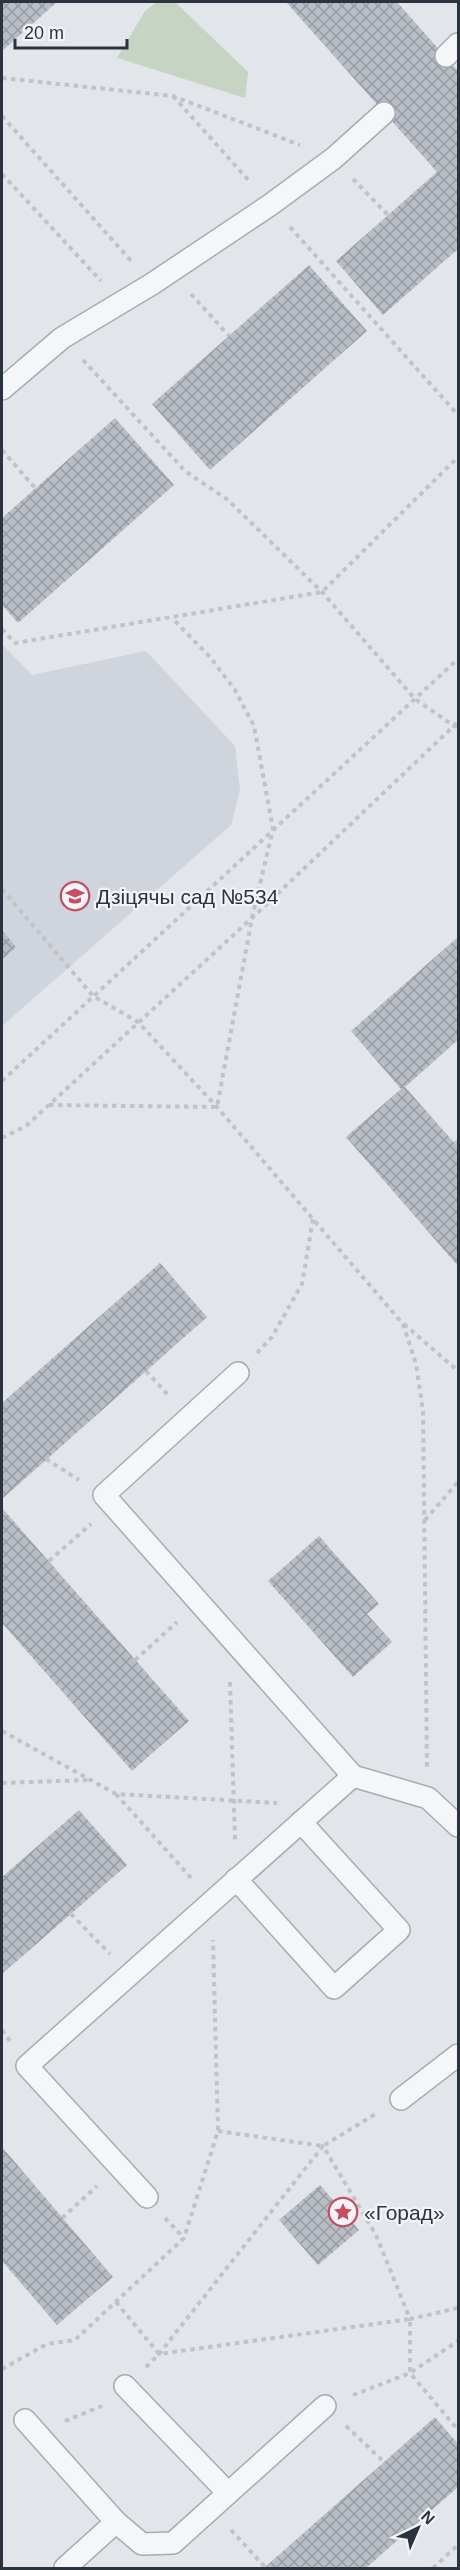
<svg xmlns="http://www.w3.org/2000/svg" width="460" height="2570" font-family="Arial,sans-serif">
  <defs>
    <pattern id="building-cross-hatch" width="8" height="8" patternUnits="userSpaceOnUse" patternTransform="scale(1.5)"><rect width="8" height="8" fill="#b9bec6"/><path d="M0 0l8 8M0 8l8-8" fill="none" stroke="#979ba2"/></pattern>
  </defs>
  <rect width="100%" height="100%" fill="#e2e5ea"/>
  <polygon fill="#d0d4dc" points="2,644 32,675 146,651 235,746 240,790 231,825 2,1026"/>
  <polygon fill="#c7d3c3" points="157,2 175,2 248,72 245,98 117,58 145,11"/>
  <g fill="url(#building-cross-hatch)">
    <polygon points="2,2 57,2 2,51"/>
    <polygon points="286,2 397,2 458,71 458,249 383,315 336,261 437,172"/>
    <polygon points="309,265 367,331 210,470 152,404"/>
    <polygon points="115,418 174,485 18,623 2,605 2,518"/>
    <polygon points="2,930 16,947 2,960"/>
    <polygon points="458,937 458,1040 405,1087 458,1147 458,1266 346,1137 401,1089 351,1031"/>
    <polygon points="160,1263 207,1317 2,1499 2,1403"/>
    <polygon points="2,1508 189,1721 132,1771 2,1623"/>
    <polygon points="319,1536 379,1604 367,1614 392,1642 353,1677 268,1581"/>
    <polygon points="79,1810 127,1865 2,1974 2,1877"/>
    <polygon points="2,2147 113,2277 57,2325 2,2261"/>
    <polygon points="320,2185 359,2230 318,2265 279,2220"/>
    <polygon points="435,2417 458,2444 458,2487 366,2568 264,2568"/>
  </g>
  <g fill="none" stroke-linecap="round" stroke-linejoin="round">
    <g stroke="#a7acb4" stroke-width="24">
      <g id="service">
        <polyline points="446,56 458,44"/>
        <polyline points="2,389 62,338 152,284 270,205 334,158 384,113"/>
        <polyline points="238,1373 104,1495 353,1776 428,1798 458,1826"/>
        <polyline points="236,1879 334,1988 399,1930 301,1822"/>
        <polyline points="401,2099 458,2055"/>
        <polyline points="147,2197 27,2066 353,1776"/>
        <polyline points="125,2386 228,2493"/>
        <polyline points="25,2420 116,2522"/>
        <polyline points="65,2568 116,2522 142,2544 173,2543 325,2406"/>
      </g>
    </g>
    <g stroke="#c0c3c8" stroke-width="4" stroke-dasharray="4.5 4.5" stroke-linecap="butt">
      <polyline points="2,78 173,96 300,145"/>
      <polyline points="173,96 251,183"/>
      <polyline points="2,116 133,263"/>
      <polyline points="2,174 101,281"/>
      <polyline points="353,179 388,215"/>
      <polyline points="290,227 458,415"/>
      <polyline points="191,294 229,336"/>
      <polyline points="83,360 185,471 228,500 322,592 415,699 454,726 458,727"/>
      <polyline points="2,450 35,488"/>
      <polyline points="2,629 15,643 322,592 458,457"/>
      <polyline points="2,889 93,996 138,1022 217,1107 403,1324 416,1364 423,1411 427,1767"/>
      <polyline points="2,1081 458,659"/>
      <polyline points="49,1105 217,1107 252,918 273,829 254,726 235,690 210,657 172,618"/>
      <polyline points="2,1138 26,1126 252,918 458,722"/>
      <polyline points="455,1144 458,1141"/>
      <polyline points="404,1324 458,1371"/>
      <polyline points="257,1353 272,1337 302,1284 313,1219"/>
      <polyline points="146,1371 170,1397"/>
      <polyline points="46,1459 79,1480"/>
      <polyline points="425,1520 458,1482"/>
      <polyline points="49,1561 91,1524"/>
      <polyline points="135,1660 177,1622"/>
      <polyline points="230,1682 235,1840"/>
      <polyline points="2,1731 116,1794 277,1803"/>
      <polyline points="2,1783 88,1780"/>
      <polyline points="116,1794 192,1879"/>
      <polyline points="71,1914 110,1954"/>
      <polyline points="2,2030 10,2041"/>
      <polyline points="218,2131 323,2146 377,2113"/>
      <polyline points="62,2218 97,2186"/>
      <polyline points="165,2218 184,2238"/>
      <polyline points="116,2302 159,2354 410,2319 410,2373 458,2430"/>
      <polyline points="146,2367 159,2354 323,2146 376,2235 410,2319 458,2308"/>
      <polyline points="2,2369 47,2344 75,2340 184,2238 218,2131 213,1940"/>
      <polyline points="353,2395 410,2373 458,2341"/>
      <polyline points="65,2421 102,2406"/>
      <polyline points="346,2426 384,2462"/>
      <polyline points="231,2530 265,2567"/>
      <polyline points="433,2568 458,2545"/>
    </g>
    <use href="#service" stroke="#f5f6f8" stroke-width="21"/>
  </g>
  <defs>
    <g id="school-ring" transform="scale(1.5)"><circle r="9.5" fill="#f2f4f7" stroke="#c94d60" stroke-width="1.5"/><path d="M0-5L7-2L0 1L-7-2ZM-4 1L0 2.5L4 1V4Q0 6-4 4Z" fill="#c94d60"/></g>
    <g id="sight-ring" transform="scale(1.5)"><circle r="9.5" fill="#f2f4f7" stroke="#c94d60" stroke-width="1.5"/><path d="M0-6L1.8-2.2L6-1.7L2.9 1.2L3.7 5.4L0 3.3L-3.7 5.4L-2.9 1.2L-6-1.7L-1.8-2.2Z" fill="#c94d60"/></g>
  </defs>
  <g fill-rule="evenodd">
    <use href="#school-ring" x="75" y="896"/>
    <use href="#sight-ring" x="343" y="2212"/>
  </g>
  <g text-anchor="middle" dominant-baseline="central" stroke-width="4.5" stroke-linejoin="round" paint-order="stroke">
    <g font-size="21" fill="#2b3341" stroke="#f2f4f7" text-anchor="start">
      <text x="96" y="896">Дзіцячы сад №534</text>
      <text x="364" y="2212">«Горад»</text>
    </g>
  </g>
  <rect width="460" height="2570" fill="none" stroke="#2b3341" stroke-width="6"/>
  <g transform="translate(418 2528) rotate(44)" stroke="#f2f4f7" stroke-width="4.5" paint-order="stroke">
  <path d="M0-4.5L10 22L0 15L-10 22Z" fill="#2b3341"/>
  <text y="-9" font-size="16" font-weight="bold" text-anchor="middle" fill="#2b3341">N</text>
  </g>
  <path d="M15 39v9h112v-9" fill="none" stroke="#2b3341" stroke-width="3"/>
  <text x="24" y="39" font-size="18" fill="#2b3341" stroke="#f2f4f7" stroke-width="4.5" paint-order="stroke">20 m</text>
</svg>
